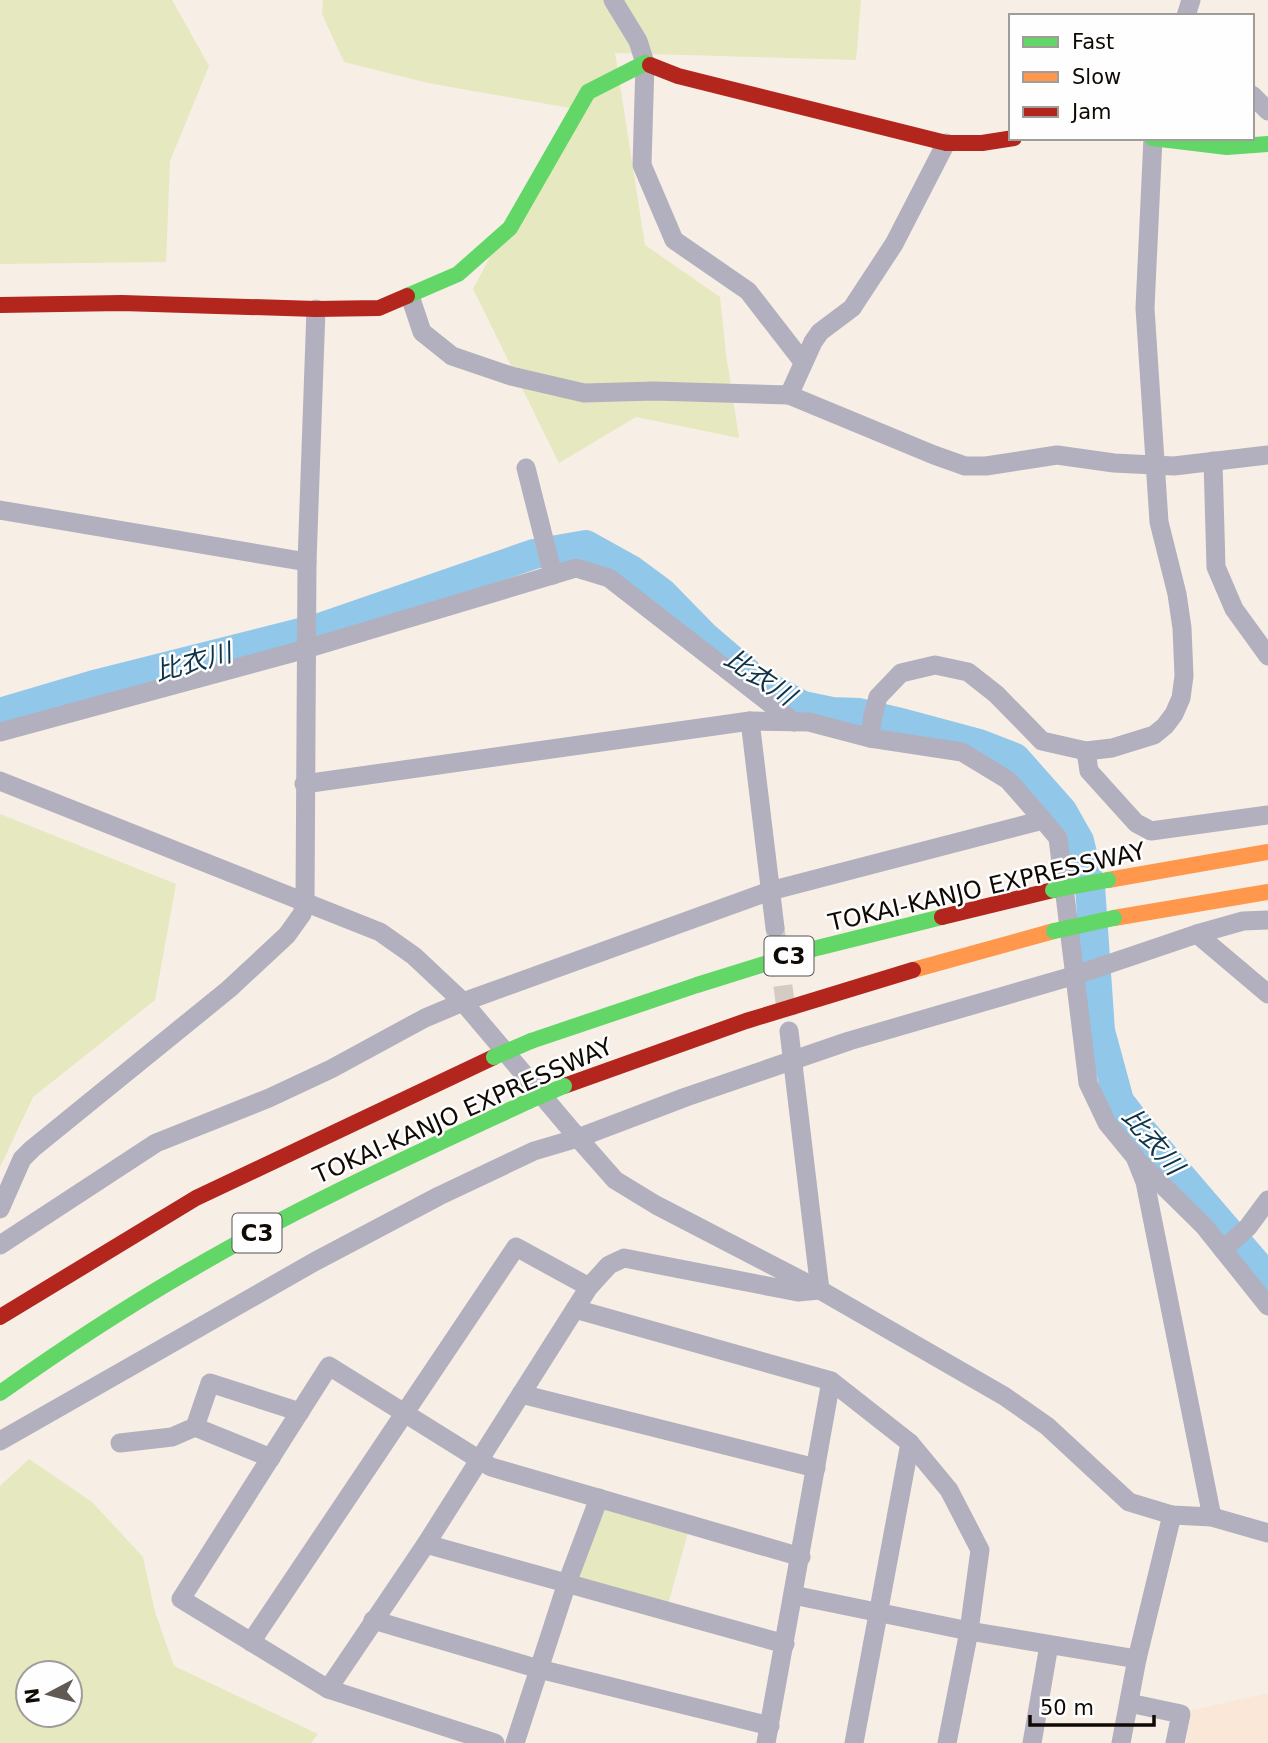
<svg xmlns="http://www.w3.org/2000/svg" width="1268" height="1743" font-family="'DejaVu Sans','Noto Sans JP',sans-serif">
  <rect width="100%" height="100%" fill="#f7eee6"/>
  <polygon fill="#fae7d7" points="1268,1693 1268,1743 1186,1743 1192,1710"/>
  <g fill="#e6e8c0" fill-rule="evenodd">
    <polygon points="0,0 172,0 209,66 170,161 166,262 0,264"/>
    <polygon points="323,0 861,0 856,60 615,53 645,245 720,297 726,354 739,438 636,417 559,463 473,289 570,108 428,83 344,62 322,14"/>
    <polygon points="0,814 176,884 155,1000 33,1097 0,1167"/>
    <path d="M29 1459 92 1502 143 1557 155 1612 174 1666 318 1734 311 1743H0V1486ZM28 1673H70V1715H28Z"/>
    <polygon points="601,1504 689,1529 667,1608 573,1581"/>
  </g>
  <g fill="none" stroke-linecap="round" stroke-linejoin="round">
    <polyline stroke="#91c7e9" stroke-width="30" points="0,713 98,684 320,628 534,554 586,545 631,570 662,593 705,637 758,682 803,706 832,712 859,713 897,722 979,744 1015,758 1062,811 1079,841 1090,886 1100,1031 1119,1101 1141,1130 1268,1278"/>
    <polyline stroke="#d4ccc4" stroke-width="19" stroke-dasharray="19 10" stroke-linecap="butt" points="775,928 787,1016"/>
    <g stroke="#b2b0be" stroke-width="19">
      <polyline points="613,0 638,41 645,63 642,165 674,240 748,291 803,362"/>
      <polyline points="1186,16 1191,0"/>
      <polyline points="1252,95 1268,111"/>
      <polyline points="410,296 422,332 452,356 511,376 584,393 654,391 789,395 934,455 965,466 986,466 1057,455 1114,463 1174,466 1268,455"/>
      <polyline points="789,395 813,342 820,332 852,308 894,244 946,143"/>
      <polyline points="1213,461 1216,567 1234,609 1268,656"/>
      <polyline points="526,468 553,575"/>
      <polyline points="0,510 307,562"/>
      <polyline points="750,721 775,928"/>
      <polyline points="0,732 306,649 576,568 609,578 794,722"/>
      <polyline points="870,738 873,715 878,697 901,673 935,665 968,672 996,694 1042,741 1086,751 1112,748 1154,735 1165,726 1174,714 1181,698 1184,676 1182,628 1177,594 1159,522 1145,308 1153,138"/>
      <polyline points="1086,751 1089,771 1136,823 1151,831 1268,815"/>
      <polyline points="0,781 380,932 414,956 463,1002 578,1138 615,1180 656,1205 820,1290 1004,1396 1047,1426 1129,1502 1172,1515 1212,1517 1268,1533"/>
      <polyline points="304,784 750,721 809,722 870,738 962,752 1008,780 1043,820 1058,838 1088,1083 1107,1123 1135,1157 1145,1182 1212,1517"/>
      <polyline points="1197,934 1268,994"/>
      <polyline points="789,1031 820,1290"/>
      <polyline points="1140,1163 1204,1226 1268,1306"/>
      <polyline points="0,1209 22,1159 32,1149 229,989 287,935 302,914 305,903 307,562 316,309"/>
      <polyline points="0,1245 156,1143 269,1098 331,1069 425,1018 463,1002 770,891 1043,820"/>
      <polyline points="1223,1250 1248,1227 1268,1200"/>
      <polyline points="575,1309 831,1381 910,1443 949,1490 980,1550 969,1631 947,1743"/>
      <polyline points="521,1394 816,1468"/>
      <polyline points="195,1427 271,1458"/>
      <polyline points="0,1441 314,1262 439,1196 534,1151 578,1138 686,1097 849,1041 1076,975 1197,934 1243,921 1268,920"/>
      <polyline points="120,1443 172,1437 195,1427 210,1383 300,1412"/>
      <polyline points="426,1544 785,1644"/>
      <polyline points="793,1595 969,1631 1137,1659"/>
      <polyline points="373,1620 539,1669 770,1726"/>
      <polyline points="251,1642 516,1247 589,1287"/>
      <polyline points="328,1689 426,1544 589,1287 609,1265 624,1258 798,1292 819,1290"/>
      <polyline points="1129,1703 1181,1714 1175,1743"/>
      <polyline points="495,1743 328,1689 181,1599 329,1366 491,1467 801,1557"/>
      <polyline points="515,1743 567,1583 599,1498"/>
      <polyline points="766,1743 831,1381"/>
      <polyline points="854,1743 910,1443"/>
      <polyline points="1032,1743 1049,1645"/>
      <polyline points="1121,1743 1137,1659 1172,1515"/>
    </g>
    <g stroke="#63d668" stroke-width="16">
      <polyline points="1152,138 1227,147 1268,144"/>
      <polyline points="407,296 458,274 510,228 588,92 645,63 650,65"/>
      <polyline points="531,1041 697,985 813,949 942,917"/>
      <path d="M0 1393C62 1349 126 1307 192 1269 300 1206 415 1154 529 1101"/>
    </g>
    <g stroke="#ff974d" stroke-width="16">
      <polyline points="1108,880 1268,852"/>
      <polyline points="1114,918 1268,892"/>
      <polyline points="913,970 1054,931"/>
    </g>
    <g stroke="#b3261e" stroke-width="16">
      <polyline points="650,65 678,76 946,143 982,143 1014,138"/>
      <polyline points="0,305 122,303 316,309 379,308 407,296"/>
      <polyline points="942,917 1053,890"/>
      <polyline points="564,1086 746,1021 913,970"/>
      <polyline points="0,1317 196,1198 494,1057"/>
    </g>
    <g stroke="#63d668" stroke-width="16">
      <polyline points="1053,890 1108,880"/>
      <polyline points="1054,931 1114,918"/>
      <polyline points="494,1057 531,1041"/>
      <polyline points="529,1101 564,1086"/>
    </g>
  </g>
  <g text-anchor="middle" dominant-baseline="central" stroke-width="5" stroke-linejoin="round" paint-order="stroke">
    <g fill="#fefefe" stroke="#575350" stroke-width="2">
      <rect x="764.5" y="936.5" width="49" height="39" rx="5"/>
      <rect x="232.5" y="1213.5" width="49" height="39" rx="5"/>
    </g>
    <g font-size="23" font-weight="bold" fill="#100a05">
      <text x="789" y="956">C3</text>
      <text x="257" y="1233">C3</text>
    </g>
    <g font-size="24" fill="#100a05" stroke="#fefefe">
      <text transform="translate(987 887) rotate(-13)">TOKAI-KANJO EXPRESSWAY</text>
      <text transform="translate(463 1111) rotate(-24)">TOKAI-KANJO EXPRESSWAY</text>
    </g>
    <g font-size="26" font-style="italic" fill="#0e3247" stroke="#fefefe">
      <text transform="translate(193 662) rotate(-15)">比衣川</text>
      <text transform="translate(760 677) rotate(34)">比衣川</text>
      <text transform="translate(1153 1141) rotate(50)">比衣川</text>
    </g>
  </g>
  <rect x="1009" y="14" width="245" height="126" fill="#fefefe" stroke="#9f9c9a" stroke-width="2"/>
  <rect x="1023" y="37" width="35" height="10" fill="#63d668" stroke="#9f9c9a" stroke-width="2"/>
  <text x="1072" y="49" font-size="21" fill="#100a05">Fast</text>
  <rect x="1023" y="72" width="35" height="10" fill="#ff974d" stroke="#9f9c9a" stroke-width="2"/>
  <text x="1072" y="84" font-size="21" fill="#100a05">Slow</text>
  <rect x="1023" y="107" width="35" height="10" fill="#b3261e" stroke="#9f9c9a" stroke-width="2"/>
  <text x="1072" y="119" font-size="21" fill="#100a05">Jam</text>
  <g transform="translate(49 1694) rotate(263)"><circle r="33" fill="#fefefe" stroke="#9f9c9a" stroke-width="2"/>
  <path d="M0-5L12 26L0 18L-12 26Z" fill="#615a54"/>
  <text y="-10" font-size="19" font-weight="bold" text-anchor="middle" fill="#100a05">N</text>
  </g>
  <path d="M1030 1715v10h124v-10" fill="none" stroke="#100a05" stroke-width="3.5"/>
  <text x="1040" y="1715" font-size="21" fill="#100a05" stroke="#fefefe" stroke-width="5" paint-order="stroke">50 m</text>
</svg>
